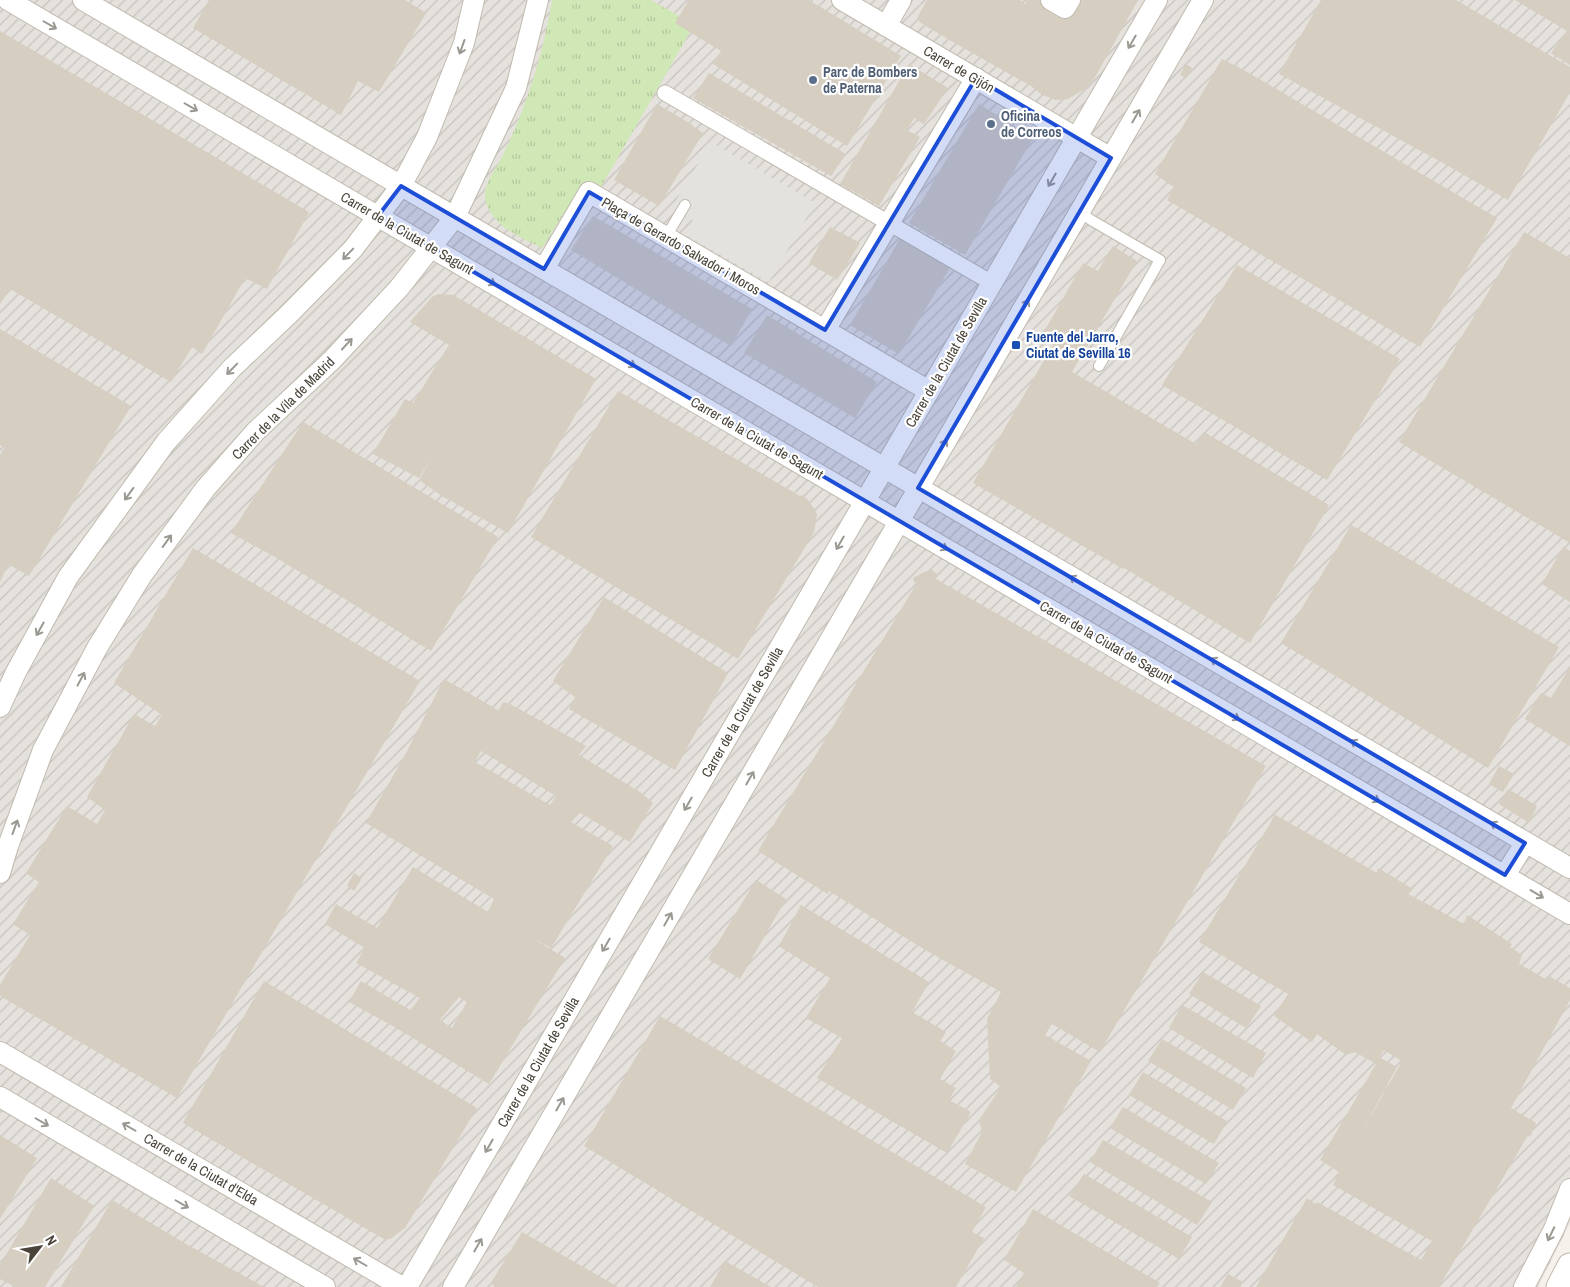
<svg xmlns="http://www.w3.org/2000/svg" width="1570" height="1287" font-family="'Archivo Narrow',sans-serif">
  <defs>
    <pattern id="industrial-furrows" width="10" height="10" patternUnits="userSpaceOnUse" patternTransform="scale(1.25)"><rect width="10" height="10" fill="#e5e1dc"/><path d="M-1 1l2-2M0 10L10 0M9 11l2-2" fill="none" stroke="#c6c2be"/></pattern>
    <pattern id="grass-tufts" width="24" height="20" patternUnits="userSpaceOnUse" patternTransform="scale(1.25)"><rect width="24" height="20" fill="#d0e7b6"/><path d="M3 7l-1-3M5 7V3M7 7l1-3M15 17l-1-3M17 17v-4M19 17l1-3" fill="none" stroke="#b4c79d"/></pattern>
  </defs>
  <rect width="100%" height="100%" fill="#f5f2eb"/>
  <polygon fill="url(#industrial-furrows)" points="0,0 1570,0 1570,1223 1538,1287 0,1287"/>
  <path fill="url(#grass-tufts)" d="M552 0H651L679 16 690 32 601 187 592 183 581 186 542 248C520 237 489 225 485 197 484 184 495 170 501 159 526 109 543 55 552 0Z"/>
  <polygon fill="#e4e2df" points="711,142 815,203 769,282 686,235 693,220 671,209"/>
  <g fill="#d6cec1" fill-rule="evenodd">
    <polygon points="209,0 405,0 426,13 379,92 358,81 341,115 193,28"/>
    <polygon points="689,0 809,0 901,56 847,146 713,64 721,51 675,23"/>
    <polygon points="927,0 1020,0 1025,4 1026,0 1138,0 1094,79 1085,89 1068,99 1055,100 1041,94 1031,86 953,42 921,23 918,20 918,16"/>
    <polygon points="1321,0 1456,0 1570,67 1570,92 1508,200 1445,164 1279,74"/>
    <polygon points="1515,0 1570,0 1570,65 1551,53 1567,31"/>
    <polygon points="0,31 309,212 267,289 245,278 202,354 192,347 171,382 10,289 0,304"/>
    <polygon points="1222,59 1242,69 1497,218 1420,347 1167,200 1174,187 1155,174"/>
    <polygon points="909,64 948,88 924,124 914,118 907,130 920,137 879,206 840,184"/>
    <polygon points="1186,64 1192,68 1186,78 1180,75"/>
    <polygon points="709,73 846,154 831,176 693,98"/>
    <polygon points="657,104 689,123 703,133 659,206 614,180"/>
    <polygon points="979,104 1033,138 965,255 909,223"/>
    <polygon points="593,216 752,309 731,346 571,250"/>
    <polygon points="830,227 860,243 837,280 809,263"/>
    <polygon points="1524,232 1570,258 1570,543 1399,442"/>
    <polygon points="901,237 951,266 899,354 850,325"/>
    <polygon points="1113,246 1137,261 1072,372 1196,444 1204,432 1329,505 1250,643 1124,568 1123,569 973,483 1053,345 1040,339 1083,263 1098,271"/>
    <polygon points="1237,265 1400,359 1327,480 1162,385"/>
    <polygon points="438,294 453,295 462,300 596,379 508,533 442,496 419,480 432,457 419,478 373,454 405,399 413,403 449,345 410,322 432,297"/>
    <polygon points="767,315 877,382 855,418 744,353"/>
    <polygon points="0,329 131,406 29,576 8,564 0,582 0,455 5,447 0,445"/>
    <polygon points="618,391 800,496 802,495 809,501 817,514 814,532 738,659 531,537"/>
    <polygon points="303,422 498,537 431,651 275,557 231,533"/>
    <polygon points="1351,525 1559,647 1488,768 1281,643"/>
    <polygon points="1563,547 1570,551 1570,602 1542,584"/>
    <polygon points="193,548 420,681 177,1098 0,996 0,985 30,935 13,924 39,882 26,873 67,806 97,824 105,810 87,797 134,714 155,726 162,715 114,683"/>
    <polygon points="932,570 938,575 936,579 1266,766 1100,1052 1052,1024 1045,1035 1091,1061 1016,1192 965,1164 982,1132 979,1120 1001,1087 990,1079 987,1019 1001,992 927,951 829,891 828,894 758,851 844,708 842,707 917,583 914,582 913,578 924,572"/>
    <polygon points="604,597 728,673 675,770 569,709 575,697 553,681"/>
    <polygon points="1570,667 1570,746 1525,719 1541,693 1551,698"/>
    <path d="M444 679 503 713 499 710 503 702 510 704 586 746 579 755 640 792 653 803 630 842 580 813 571 822 613 846 551 948 532 938 565 958 489 1084 398 1029 349 1002 361 981 410 1010 420 998 356 963 365 948 325 924 336 904 377 928 413 867 488 912 494 899 366 823 404 757ZM481 751 556 796 550 805 475 762ZM459 997 467 1002 452 1028 440 1020Z"/>
    <polygon points="1499,766 1514,774 1503,792 1489,784"/>
    <polygon points="1508,789 1537,806 1529,823 1499,804"/>
    <path d="M1274 814 1377 873 1378 868 1413 889 1408 894 1464 924 1467 915 1512 944 1510 947 1522 955 1519 964 1547 980 1549 976 1570 988V1000L1511 1108 1536 1123 1530 1137 1528 1135 1439 1287H1256L1307 1198 1315 1204 1317 1202 1421 1260 1432 1241 1333 1185 1339 1172 1320 1160 1376 1064 1355 1052 1346 1055 1317 1034 1312 1042 1274 1016 1288 994 1199 942 1271 822ZM1384 1050 1402 1061 1359 1137 1397 1067 1379 1057Z"/>
    <polygon points="354,873 362,878 354,891 347,886"/>
    <polygon points="756,880 786,899 740,979 708,959"/>
    <polygon points="801,905 929,982 912,1012 946,1032 940,1041 956,1051 940,1079 956,1088 949,1100 971,1112 947,1153 817,1078 842,1038 806,1018 830,978 779,946"/>
    <polygon points="1203,972 1261,1006 1246,1028 1189,994"/>
    <polygon points="264,981 477,1108 405,1228 390,1239 384,1239 183,1123"/>
    <polygon points="1182,1005 1266,1053 1253,1078 1169,1028"/>
    <polygon points="660,1016 986,1207 972,1232 984,1238 956,1287 818,1287 584,1146"/>
    <polygon points="1162,1039 1246,1088 1233,1110 1148,1061"/>
    <polygon points="1143,1072 1227,1121 1214,1144 1129,1095"/>
    <polygon points="1123,1107 1219,1163 1206,1184 1110,1128"/>
    <polygon points="0,1135 37,1158 0,1219"/>
    <polygon points="1103,1140 1212,1202 1197,1225 1090,1162"/>
    <polygon points="1084,1174 1192,1237 1179,1259 1069,1196"/>
    <polygon points="51,1178 94,1206 45,1287 15,1287 0,1279 0,1265"/>
    <polygon points="112,1200 186,1244 264,1287 61,1287"/>
    <polygon points="1033,1209 1160,1283 1157,1287 1016,1287 1024,1273 1004,1260"/>
    <polygon points="522,1232 618,1287 494,1287 492,1281"/>
    <polygon points="725,1261 771,1287 710,1287"/>
    <polygon points="1228,1274 1243,1282 1240,1287 1220,1287"/>
  </g>
  <g fill="none" stroke-linecap="round" stroke-linejoin="round">
    <g stroke="#c0baae" stroke-width="12">
      <g id="service">
        <polyline points="1080,212 1091,220 1160,260 1099,366"/>
        <polyline points="666,237 685,205"/>
      </g>
    </g>
    <g stroke="#c0baae" stroke-width="17">
      <polyline id="pedestrian" points="665,93 992,283"/>
    </g>
    <g stroke="#c0baae" stroke-width="22">
      <g id="minor">
        <polyline points="8,0 1570,914"/>
        <polyline points="83,0 1570,868"/>
        <polyline points="842,0 1111,158"/>
        <polyline points="1051,0 1065,8 1070,0"/>
        <polyline points="886,26 901,0"/>
        <polyline points="544,269 589,192 929,391"/>
        <polyline points="825,330 976,78"/>
        <polyline points="0,707 16,672 68,577 166,442 232,368 289,314 353,249 401,186 427,137 464,43 474,0"/>
        <polyline points="0,873 8,846 43,750 97,648 142,575 205,489 255,432 332,360 399,288 455,217 516,88 538,0"/>
        <polyline points="1505,875 1525,843"/>
        <polyline points="0,1052 402,1287"/>
        <polyline points="0,1097 325,1287"/>
        <polyline points="407,1287 1157,0"/>
        <polyline points="453,1287 1203,0"/>
        <polyline points="1524,1287 1554,1229 1570,1189"/>
      </g>
    </g>
    <g stroke="#c0baae" stroke-width="27">
      <polyline id="tertiary" points="1559,1287 1570,1266"/>
    </g>
    <use href="#service" stroke="#fff" stroke-width="10"/>
    <use href="#pedestrian" stroke="#fff" stroke-width="15"/>
    <use href="#minor" stroke="#fff" stroke-width="20"/>
    <use href="#tertiary" stroke="#fff" stroke-width="25"/>
  </g>
  <defs><path id="oneway-shaft" d="M-6 0H5M1.5-3L5.5 0L1.5 3" fill="none" stroke-width="1.6" stroke-linecap="round" stroke-linejoin="round" transform="scale(1.25)"/></defs>
  <g stroke="#9b9892">
    <use href="#oneway-shaft" transform="translate(50 25) rotate(30)"/>
    <use href="#oneway-shaft" transform="translate(1132 42) rotate(120)"/>
    <use href="#oneway-shaft" transform="translate(462 47) rotate(110)"/>
    <use href="#oneway-shaft" transform="translate(191 107) rotate(30)"/>
    <use href="#oneway-shaft" transform="translate(1136 116) rotate(-60)"/>
    <use href="#oneway-shaft" transform="translate(1052 180) rotate(120)"/>
    <use href="#oneway-shaft" transform="translate(348 254) rotate(134)"/>
    <use href="#oneway-shaft" transform="translate(489 281) rotate(30)"/>
    <use href="#oneway-shaft" transform="translate(1025 306) rotate(-60)"/>
    <use href="#oneway-shaft" transform="translate(347 344) rotate(-47)"/>
    <use href="#oneway-shaft" transform="translate(629 363) rotate(30)"/>
    <use href="#oneway-shaft" transform="translate(232 369) rotate(134)"/>
    <use href="#oneway-shaft" transform="translate(943 446) rotate(-60)"/>
    <use href="#oneway-shaft" transform="translate(129 494) rotate(126)"/>
    <use href="#oneway-shaft" transform="translate(167 541) rotate(-54)"/>
    <use href="#oneway-shaft" transform="translate(840 543) rotate(120)"/>
    <use href="#oneway-shaft" transform="translate(941 546) rotate(30)"/>
    <use href="#oneway-shaft" transform="translate(1076 580) rotate(-150)"/>
    <use href="#oneway-shaft" transform="translate(40 629) rotate(119)"/>
    <use href="#oneway-shaft" transform="translate(1217 662) rotate(-150)"/>
    <use href="#oneway-shaft" transform="translate(81 679) rotate(-62)"/>
    <use href="#oneway-shaft" transform="translate(1233 716) rotate(30)"/>
    <use href="#oneway-shaft" transform="translate(1357 744) rotate(-150)"/>
    <use href="#oneway-shaft" transform="translate(750 778) rotate(-60)"/>
    <use href="#oneway-shaft" transform="translate(1373 798) rotate(30)"/>
    <use href="#oneway-shaft" transform="translate(688 804) rotate(120)"/>
    <use href="#oneway-shaft" transform="translate(1497 826) rotate(-150)"/>
    <use href="#oneway-shaft" transform="translate(15 827) rotate(-70)"/>
    <use href="#oneway-shaft" transform="translate(1537 894) rotate(31)"/>
    <use href="#oneway-shaft" transform="translate(668 919) rotate(-60)"/>
    <use href="#oneway-shaft" transform="translate(606 945) rotate(120)"/>
    <use href="#oneway-shaft" transform="translate(560 1104) rotate(-60)"/>
    <use href="#oneway-shaft" transform="translate(42 1122) rotate(30)"/>
    <use href="#oneway-shaft" transform="translate(129 1127) rotate(-150)"/>
    <use href="#oneway-shaft" transform="translate(489 1146) rotate(120)"/>
    <use href="#oneway-shaft" transform="translate(182 1204) rotate(30)"/>
    <use href="#oneway-shaft" transform="translate(1551 1234) rotate(116)"/>
    <use href="#oneway-shaft" transform="translate(478 1245) rotate(-60)"/>
    <use href="#oneway-shaft" transform="translate(360 1262) rotate(-150)"/>
  </g>
  <path fill="#1d4ed8" fill-opacity="0.2" stroke="#1d4ed8" stroke-width="4" stroke-linejoin="round" d="M976 78 1111 158 918 488 1525 843 1505 875 378 216 401 186 544 269 589 192 825 330Z"/>
  <g fill="#5c6f8a" stroke="#fff" stroke-width="2">
    <circle cx="813" cy="80" r="5"/>
    <circle cx="991" cy="124" r="5"/>
  </g>
  <rect fill="#1a4fb4" stroke="#fff" stroke-width="2" x="1011" y="340" width="10" height="10" rx="2.5"/>
  <g text-anchor="middle" dominant-baseline="central" stroke-width="4.5" stroke-linejoin="round" paint-order="stroke">
    <g font-size="14" fill="#494339" stroke="#fff">
      <text transform="translate(959 69) rotate(30)">Carrer de Gijón</text>
      <text transform="translate(407 233) rotate(30)">Carrer de la Ciutat de Sagunt</text>
      <text transform="translate(681 246) rotate(30)">Plaça de Gerardo Salvador i Moros</text>
      <text transform="translate(946 362) rotate(-60)">Carrer de la Ciutat de Sevilla</text>
      <text transform="translate(283 408) rotate(-45)">Carrer de la Vila de Madrid</text>
      <text transform="translate(757 438) rotate(30)">Carrer de la Ciutat de Sagunt</text>
      <text transform="translate(1106 642) rotate(30)">Carrer de la Ciutat de Sagunt</text>
      <text transform="translate(742 712) rotate(-60)">Carrer de la Ciutat de Sevilla</text>
      <text transform="translate(538 1062) rotate(-60)">Carrer de la Ciutat de Sevilla</text>
      <text transform="translate(201 1169) rotate(30)">Carrer de la Ciutat d'Elda</text>
    </g>
    <g font-size="14" font-weight="bold" fill="#4e5e75" stroke="#fff" text-anchor="start">
      <text x="823" y="72">Parc de Bombers<tspan x="823" dy="16">de Paterna</tspan></text>
      <text x="1001" y="116">Oficina<tspan x="1001" dy="16">de Correos</tspan></text>
    </g>
    <g font-size="14" font-weight="bold" fill="#164399" stroke="#fff" text-anchor="start">
      <text x="1026" y="337">Fuente del Jarro,<tspan x="1026" dy="16">Ciutat de Sevilla 16</tspan></text>
    </g>
  </g>
  <g transform="translate(40 1247) rotate(59)" stroke="#ffffff" stroke-width="4" paint-order="stroke">
  <path d="M0-4L9 19L0 12L-9 19Z" fill="#494339"/>
  <text y="-8" font-size="14" font-weight="bold" text-anchor="middle" fill="#494339">N</text>
  </g>
</svg>
